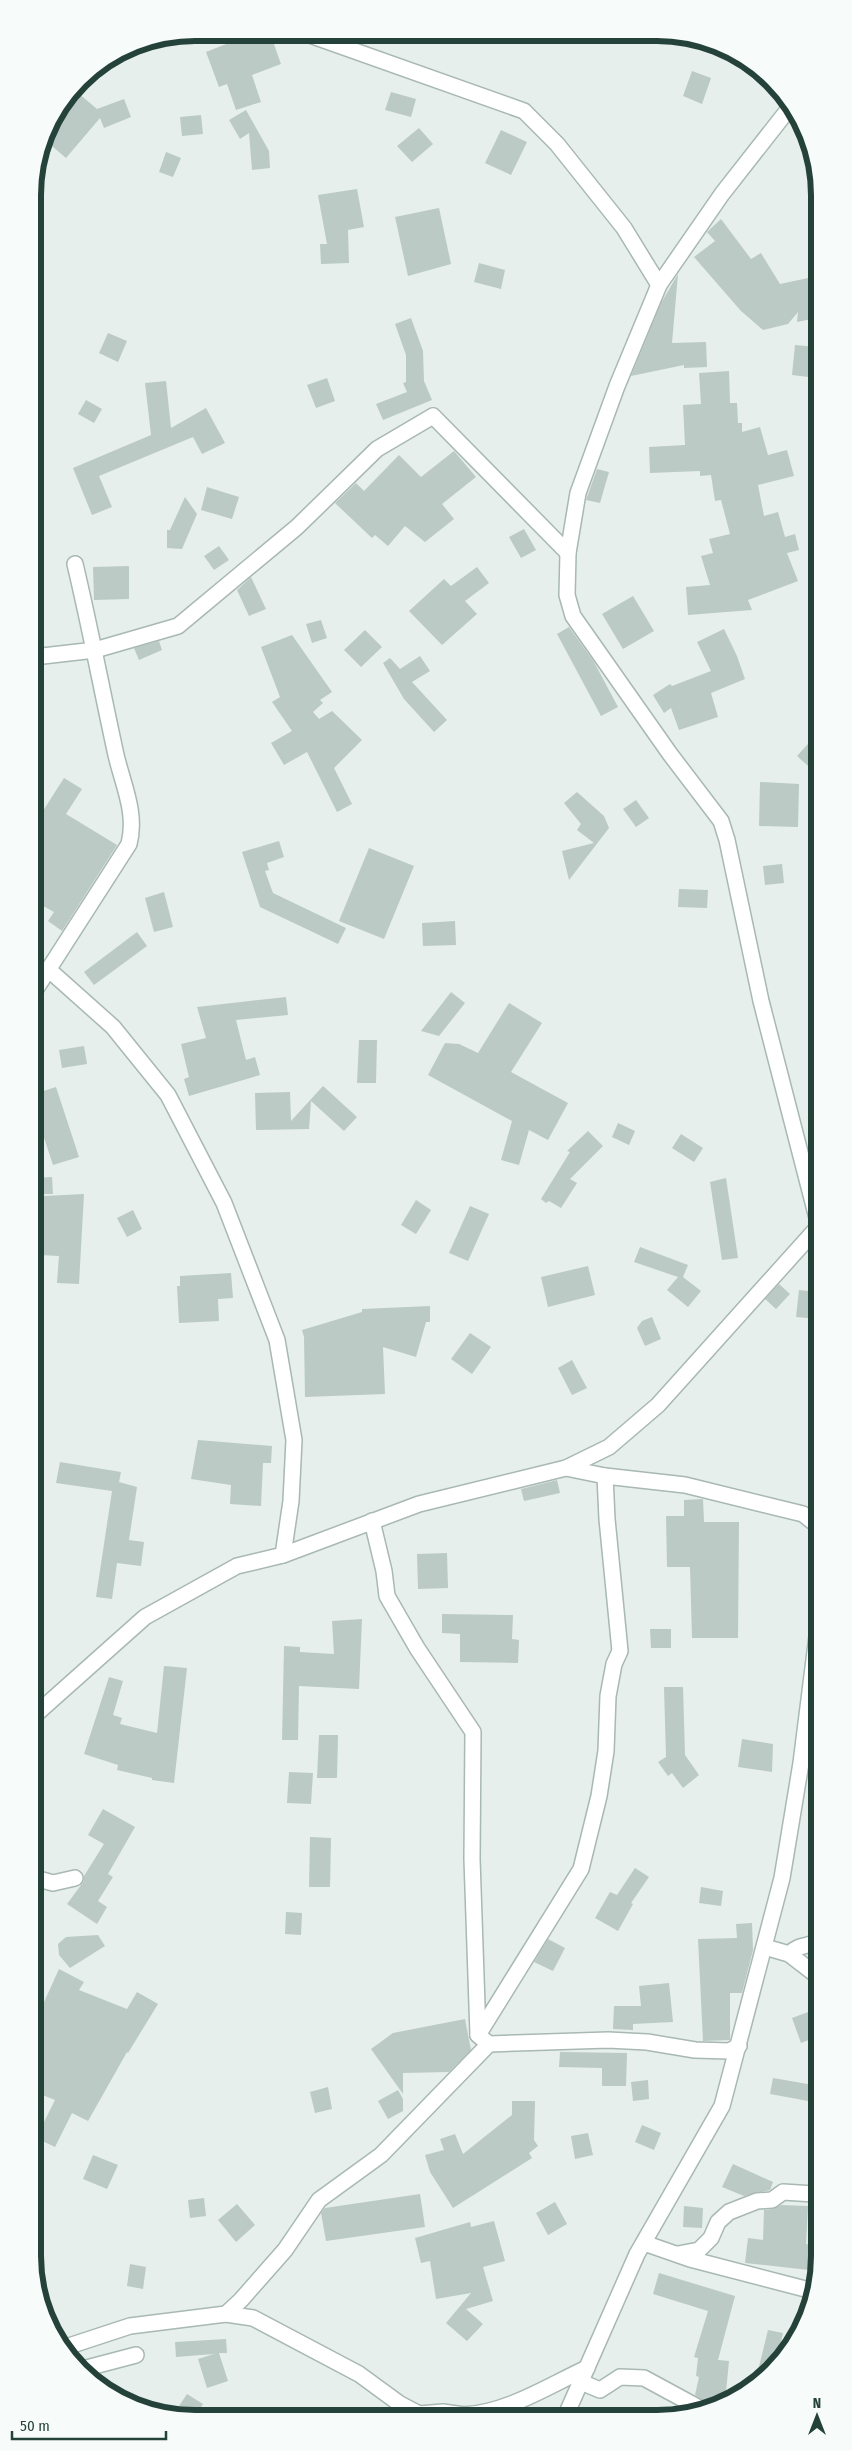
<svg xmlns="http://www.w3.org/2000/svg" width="852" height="2451" font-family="'Fira Sans Condensed',sans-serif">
  <rect width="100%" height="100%" fill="#e6efeb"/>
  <g fill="#bbcac4">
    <polygon points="254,33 270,33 281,64 252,75 261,102 236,110 227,84 219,87 206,52"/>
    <polygon points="692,71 711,78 702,104 683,96"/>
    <polygon points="77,92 97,109 124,99 131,117 104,128 100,118 66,158 45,140 49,124"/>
    <polygon points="391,92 416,99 411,117 385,110"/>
    <polygon points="246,110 269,151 270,168 252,170 249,133 240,139 229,120"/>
    <polygon points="201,115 203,134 182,136 180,117"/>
    <polygon points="419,128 433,144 412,162 397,146"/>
    <polygon points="501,130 527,142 511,175 485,163"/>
    <polygon points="166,152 181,158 173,177 159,172"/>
    <polygon points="357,189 364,227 348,230 349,263 321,264 320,244 327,244 318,195"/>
    <polygon points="439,208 451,264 408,276 395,217"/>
    <polygon points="721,219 751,259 761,253 780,284 813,277 816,290 817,318 797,322 798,312 788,324 763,330 741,311 694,257 715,241 707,232"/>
    <polygon points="479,263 505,270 501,289 474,282"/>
    <polygon points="678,274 672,343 706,342 707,367 684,368 684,365 631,376 661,303"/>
    <polygon points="411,318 423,351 424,381 432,400 383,420 376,404 407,392 403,383 406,382 406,355 395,324"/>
    <polygon points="108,333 127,341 118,362 99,353"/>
    <polygon points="795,345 817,347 817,378 792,375"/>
    <polygon points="729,371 730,403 737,403 738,423 742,423 742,432 760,427 768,455 787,450 794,476 758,485 764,516 778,512 785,537 795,534 799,550 787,553 798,581 748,600 752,610 688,615 686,587 710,585 701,556 713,553 709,539 730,534 721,500 715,501 711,475 700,476 700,471 650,473 649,447 685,445 683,405 701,404 699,373"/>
    <polygon points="327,378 335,401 316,408 307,385"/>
    <polygon points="166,381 171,428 206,408 225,443 202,454 193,437 99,476 112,507 92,515 73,468 151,435 145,383"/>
    <polygon points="86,400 102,409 94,423 78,414"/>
    <polygon points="454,451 476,477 442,504 454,519 425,542 405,526 388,546 375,535 372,538 335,503 356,483 364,491 399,455 421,477"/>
    <polygon points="597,469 609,472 600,503 586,500"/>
    <polygon points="207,487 239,497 232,519 201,510"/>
    <polygon points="185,497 197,514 182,549 167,548 167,530 170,530"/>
    <polygon points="524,529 536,550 521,558 509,537"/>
    <polygon points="219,546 229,560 214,570 204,556"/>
    <polygon points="129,566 129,599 94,600 93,567"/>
    <polygon points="477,567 489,583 465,601 477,614 442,645 409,611 444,579 451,586"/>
    <polygon points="251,577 266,609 249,616 237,590"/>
    <polygon points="633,596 654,631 623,649 602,614"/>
    <polygon points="321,620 327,638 312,643 306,624"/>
    <polygon points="569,627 594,662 618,707 601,716 557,634"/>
    <polygon points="724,629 737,656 745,679 711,693 718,717 679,730 671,708 664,713 653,695 670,684 672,686 711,671 697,642"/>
    <polygon points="365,630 382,647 361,667 344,650"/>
    <polygon points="292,635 332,692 320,700 323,703 313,712 319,719 332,711 362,740 334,768 352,804 337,812 307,752 284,765 271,743 292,731 272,702 280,697 261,647"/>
    <polygon points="159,641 162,650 139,660 134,648"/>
    <polygon points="420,656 430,671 412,682 447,720 434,732 404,699 383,663 390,658 400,669"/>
    <polygon points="817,734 817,774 797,756"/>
    <polygon points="64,778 82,789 66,814 117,845 62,931 48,921 54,912 34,901 34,825"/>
    <polygon points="760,782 799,784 798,827 759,826"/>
    <polygon points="577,792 604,816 609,828 569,880 562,851 594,843 577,830 581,824 564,803"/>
    <polygon points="636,800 649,818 636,827 623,809"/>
    <polygon points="279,841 284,857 267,863 269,870 265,871 273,893 346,928 338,944 260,907 242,852"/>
    <polygon points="369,848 414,866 384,939 339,921"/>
    <polygon points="782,864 784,883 765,885 763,866"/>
    <polygon points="679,889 708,890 707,908 678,907"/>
    <polygon points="164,892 173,927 154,932 145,898"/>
    <polygon points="455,921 456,945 423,946 422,923"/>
    <polygon points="137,932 147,946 94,985 84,972"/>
    <polygon points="451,992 465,1003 439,1036 421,1031"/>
    <polygon points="286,997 288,1015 236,1020 246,1060 255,1057 260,1075 189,1096 184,1079 189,1077 181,1044 206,1038 197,1007"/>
    <polygon points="509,1003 542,1023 511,1072 568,1103 548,1140 529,1130 519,1165 501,1160 512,1121 428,1075 445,1043 459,1044 478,1053"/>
    <polygon points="359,1040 377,1040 376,1083 357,1083"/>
    <polygon points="84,1046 87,1064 62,1068 59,1050"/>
    <polygon points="323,1086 357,1117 344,1131 311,1101 309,1129 256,1130 255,1093 290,1092 291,1121"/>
    <polygon points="56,1087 79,1157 53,1165 34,1107 34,1094"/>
    <polygon points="618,1123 635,1131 629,1145 612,1137"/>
    <polygon points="588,1131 603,1146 570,1179 577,1183 561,1208 549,1201 546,1203 541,1199 570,1152 567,1151"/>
    <polygon points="681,1134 703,1148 694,1162 672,1148"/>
    <polygon points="52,1177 53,1194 34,1194 34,1178"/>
    <polygon points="726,1178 738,1258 722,1260 710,1182"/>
    <polygon points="84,1194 79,1284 57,1283 59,1256 41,1255 44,1196"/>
    <polygon points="416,1200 431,1210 416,1234 401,1225"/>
    <polygon points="470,1206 489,1214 468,1261 449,1253"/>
    <polygon points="133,1210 142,1229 127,1237 117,1218"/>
    <polygon points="640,1247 688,1265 683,1277 701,1291 688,1307 667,1290 678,1277 634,1262"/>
    <polygon points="588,1266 595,1295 548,1307 541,1277"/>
    <polygon points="231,1273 233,1298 218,1299 219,1321 179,1323 177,1286 180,1286 180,1276"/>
    <polygon points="779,1284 790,1294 776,1309 765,1299"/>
    <polygon points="799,1290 818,1292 818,1319 796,1317"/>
    <polygon points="430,1306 430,1322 426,1322 416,1357 383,1347 385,1394 305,1397 304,1337 302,1330 362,1312 362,1309"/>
    <polygon points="652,1317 661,1339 645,1346 637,1328 642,1321"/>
    <polygon points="470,1333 491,1347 472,1374 451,1359"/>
    <polygon points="572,1360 587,1388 572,1395 558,1368"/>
    <polygon points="198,1440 272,1446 271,1463 263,1463 261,1506 230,1504 231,1485 191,1479"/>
    <polygon points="60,1462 121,1472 119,1482 137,1487 129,1540 144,1542 141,1566 117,1563 112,1599 96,1597 112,1491 56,1483"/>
    <polygon points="557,1480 560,1493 524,1501 521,1489"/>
    <polygon points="703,1499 704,1522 739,1522 738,1638 692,1638 690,1567 667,1567 666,1516 684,1516 684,1500"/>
    <polygon points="447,1553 448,1588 418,1589 417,1554"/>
    <polygon points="442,1614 513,1615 512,1639 519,1640 518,1663 460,1662 460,1634 442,1633"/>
    <polygon points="362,1619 359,1689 299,1686 298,1740 282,1740 284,1646 300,1647 300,1652 334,1654 332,1621"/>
    <polygon points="650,1629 671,1629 671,1648 651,1648"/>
    <polygon points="164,1666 187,1668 174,1783 152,1780 152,1778 117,1770 118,1765 84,1754 109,1677 123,1681 113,1715 122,1718 120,1724 157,1733"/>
    <polygon points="664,1687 683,1687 685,1755 699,1775 683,1788 672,1773 668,1776 658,1762 666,1757"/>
    <polygon points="319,1735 338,1735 337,1778 317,1778"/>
    <polygon points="742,1739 773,1744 772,1772 738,1767"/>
    <polygon points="289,1772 313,1773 311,1804 287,1803"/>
    <polygon points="103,1809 135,1827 108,1874 113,1877 98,1901 107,1907 97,1924 67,1904 84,1881 84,1876 104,1844 88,1835"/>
    <polygon points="310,1837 331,1838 330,1887 309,1887"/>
    <polygon points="635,1868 649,1877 631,1903 633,1904 618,1931 595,1918 610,1892 617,1895"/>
    <polygon points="701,1887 723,1891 721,1906 699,1903"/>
    <polygon points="286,1912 302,1913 301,1935 285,1934"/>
    <polygon points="752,1923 753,1950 742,1993 730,1993 730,2040 703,2041 698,1939 737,1938 736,1924"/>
    <polygon points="98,1935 105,1946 70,1968 59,1955 58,1944 66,1937"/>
    <polygon points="548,1939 565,1948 553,1971 534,1962"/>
    <polygon points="59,1969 84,1982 79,1990 127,2009 137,1992 158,2004 128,2053 127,2052 88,2121 72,2113 55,2147 36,2138 55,2100 35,2092 35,2022"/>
    <polygon points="669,1983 673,2022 633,2024 633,2030 613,2029 614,2006 641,2006 639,1986"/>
    <polygon points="819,2008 819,2036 801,2043 792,2018"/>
    <polygon points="465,2019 471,2050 449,2072 403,2073 403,2094 371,2049 393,2033"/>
    <polygon points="560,2052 627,2053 626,2086 602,2086 602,2068 559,2067"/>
    <polygon points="773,2078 819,2086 819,2103 770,2094"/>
    <polygon points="648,2080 649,2099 633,2101 631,2082"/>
    <polygon points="328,2087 332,2109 315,2113 310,2092"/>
    <polygon points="398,2090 403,2099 403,2111 388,2119 378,2101"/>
    <polygon points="512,2101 535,2101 534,2140 538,2146 529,2153 532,2158 453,2208 430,2172 425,2155 444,2150 440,2139 455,2134 463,2154 512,2115"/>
    <polygon points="642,2125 661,2133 654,2150 635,2142"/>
    <polygon points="588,2133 593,2155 575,2159 571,2136"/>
    <polygon points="93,2155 118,2165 107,2189 83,2179"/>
    <polygon points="733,2164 773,2182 770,2190 744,2196 722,2187"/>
    <polygon points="420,2194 425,2227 326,2241 321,2213 325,2208"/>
    <polygon points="204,2198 206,2216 190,2218 188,2200"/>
    <polygon points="555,2202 567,2224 548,2235 536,2213"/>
    <polygon points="237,2204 255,2225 236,2242 218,2220"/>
    <polygon points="781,2205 808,2206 806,2244 819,2246 818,2271 745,2263 748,2238 763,2240 764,2210 773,2209"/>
    <polygon points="684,2206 703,2208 702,2228 683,2227"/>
    <polygon points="494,2221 505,2261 483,2267 493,2301 466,2309 483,2324 467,2341 446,2323 471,2293 436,2299 430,2261 421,2263 415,2238 470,2222 471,2227"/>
    <polygon points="130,2264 146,2267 143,2289 127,2286"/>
    <polygon points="659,2273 735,2296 718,2360 729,2361 725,2402 711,2406 695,2395 699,2377 696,2376 698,2358 694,2357 708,2311 653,2294"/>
    <polygon points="768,2330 783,2333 775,2367 755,2383"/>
    <polygon points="226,2339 227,2353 219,2353 228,2381 207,2388 198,2359 214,2354 176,2357 175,2342"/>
    <polygon points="187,2394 203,2404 196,2415 173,2415"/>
  </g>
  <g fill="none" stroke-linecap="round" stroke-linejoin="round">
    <g stroke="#a8b8b2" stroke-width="18">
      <g id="minor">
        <polyline points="304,33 524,111 557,144 624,228 659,285"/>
        <polyline points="791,106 722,194 659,285 617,386 578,493 568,553 567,595 573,616 670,754 721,821 727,840 761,1001 818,1222"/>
        <polyline points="34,657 95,650 178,626 297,527 377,449 433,416 568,553"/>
        <polyline points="48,969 113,1027 168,1095 224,1203 277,1340 294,1440 291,1501 283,1555"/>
        <path d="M34 992 129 844C137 813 123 785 116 755 102 691 90 627 75 564"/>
        <polyline points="566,1468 605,1476 685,1485 803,1514 818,1526"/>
        <polyline points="372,1521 384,1571 387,1596 417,1648 473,1732 472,1859 478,2035 489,2044 608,2040 647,2042 695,2050 729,2051 739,2046"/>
        <polyline points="35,1715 145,1617 237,1566 283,1555 419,1504 566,1468 609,1447 658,1405 818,1227"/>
        <polyline points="35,1878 53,1883 75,1878"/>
        <polyline points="765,1947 789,1954 819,1977"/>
        <path d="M789 1954C801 1943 805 1948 819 1941"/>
        <polyline points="478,2035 581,1869 599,1796 606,1751 608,1696 614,1664 620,1651 607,1519 605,1476"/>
        <polyline points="644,2243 690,2259 813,2291"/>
        <polyline points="678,2254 699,2250 711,2238 718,2222 729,2212 757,2201 772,2200 783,2192 814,2194 819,2196"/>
        <polyline points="226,2314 241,2300 285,2250 319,2200 381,2155 489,2044"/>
        <polyline points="63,2348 130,2326 226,2314 253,2318 359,2374 400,2404 419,2414 443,2412 464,2415"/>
        <polyline points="79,2370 136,2355"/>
        <polyline points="581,2382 600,2390 620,2377 644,2378 703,2410"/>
        <path d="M463 2415C507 2413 548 2386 587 2368"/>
        <polyline points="566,2415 637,2254 722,2106 782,1878 801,1763 818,1628"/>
      </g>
    </g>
    <use href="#minor" stroke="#fff" stroke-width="15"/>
  </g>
  <path d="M0 0H852V2451H0ZM195 41H657A154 154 0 0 1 811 195V2256A154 154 0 0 1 657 2410H195A154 154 0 0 1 41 2256V195A154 154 0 0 1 195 41Z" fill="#f7fbf9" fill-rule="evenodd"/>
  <path fill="none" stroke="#24423a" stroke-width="6" d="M195 41H657A154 154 0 0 1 811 195V2256A154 154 0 0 1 657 2410H195A154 154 0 0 1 41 2256V195A154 154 0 0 1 195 41Z"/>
  <g transform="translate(817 2416)" stroke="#f7fbf9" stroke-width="4" paint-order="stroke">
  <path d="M0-4L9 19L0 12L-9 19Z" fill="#24423a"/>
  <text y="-8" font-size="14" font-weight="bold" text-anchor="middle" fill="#24423a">N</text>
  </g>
  <path d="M12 2431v8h154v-8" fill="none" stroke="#24423a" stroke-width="2.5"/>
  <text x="20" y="2431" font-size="15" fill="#24423a" stroke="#f7fbf9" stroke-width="4" paint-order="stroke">50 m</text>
</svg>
